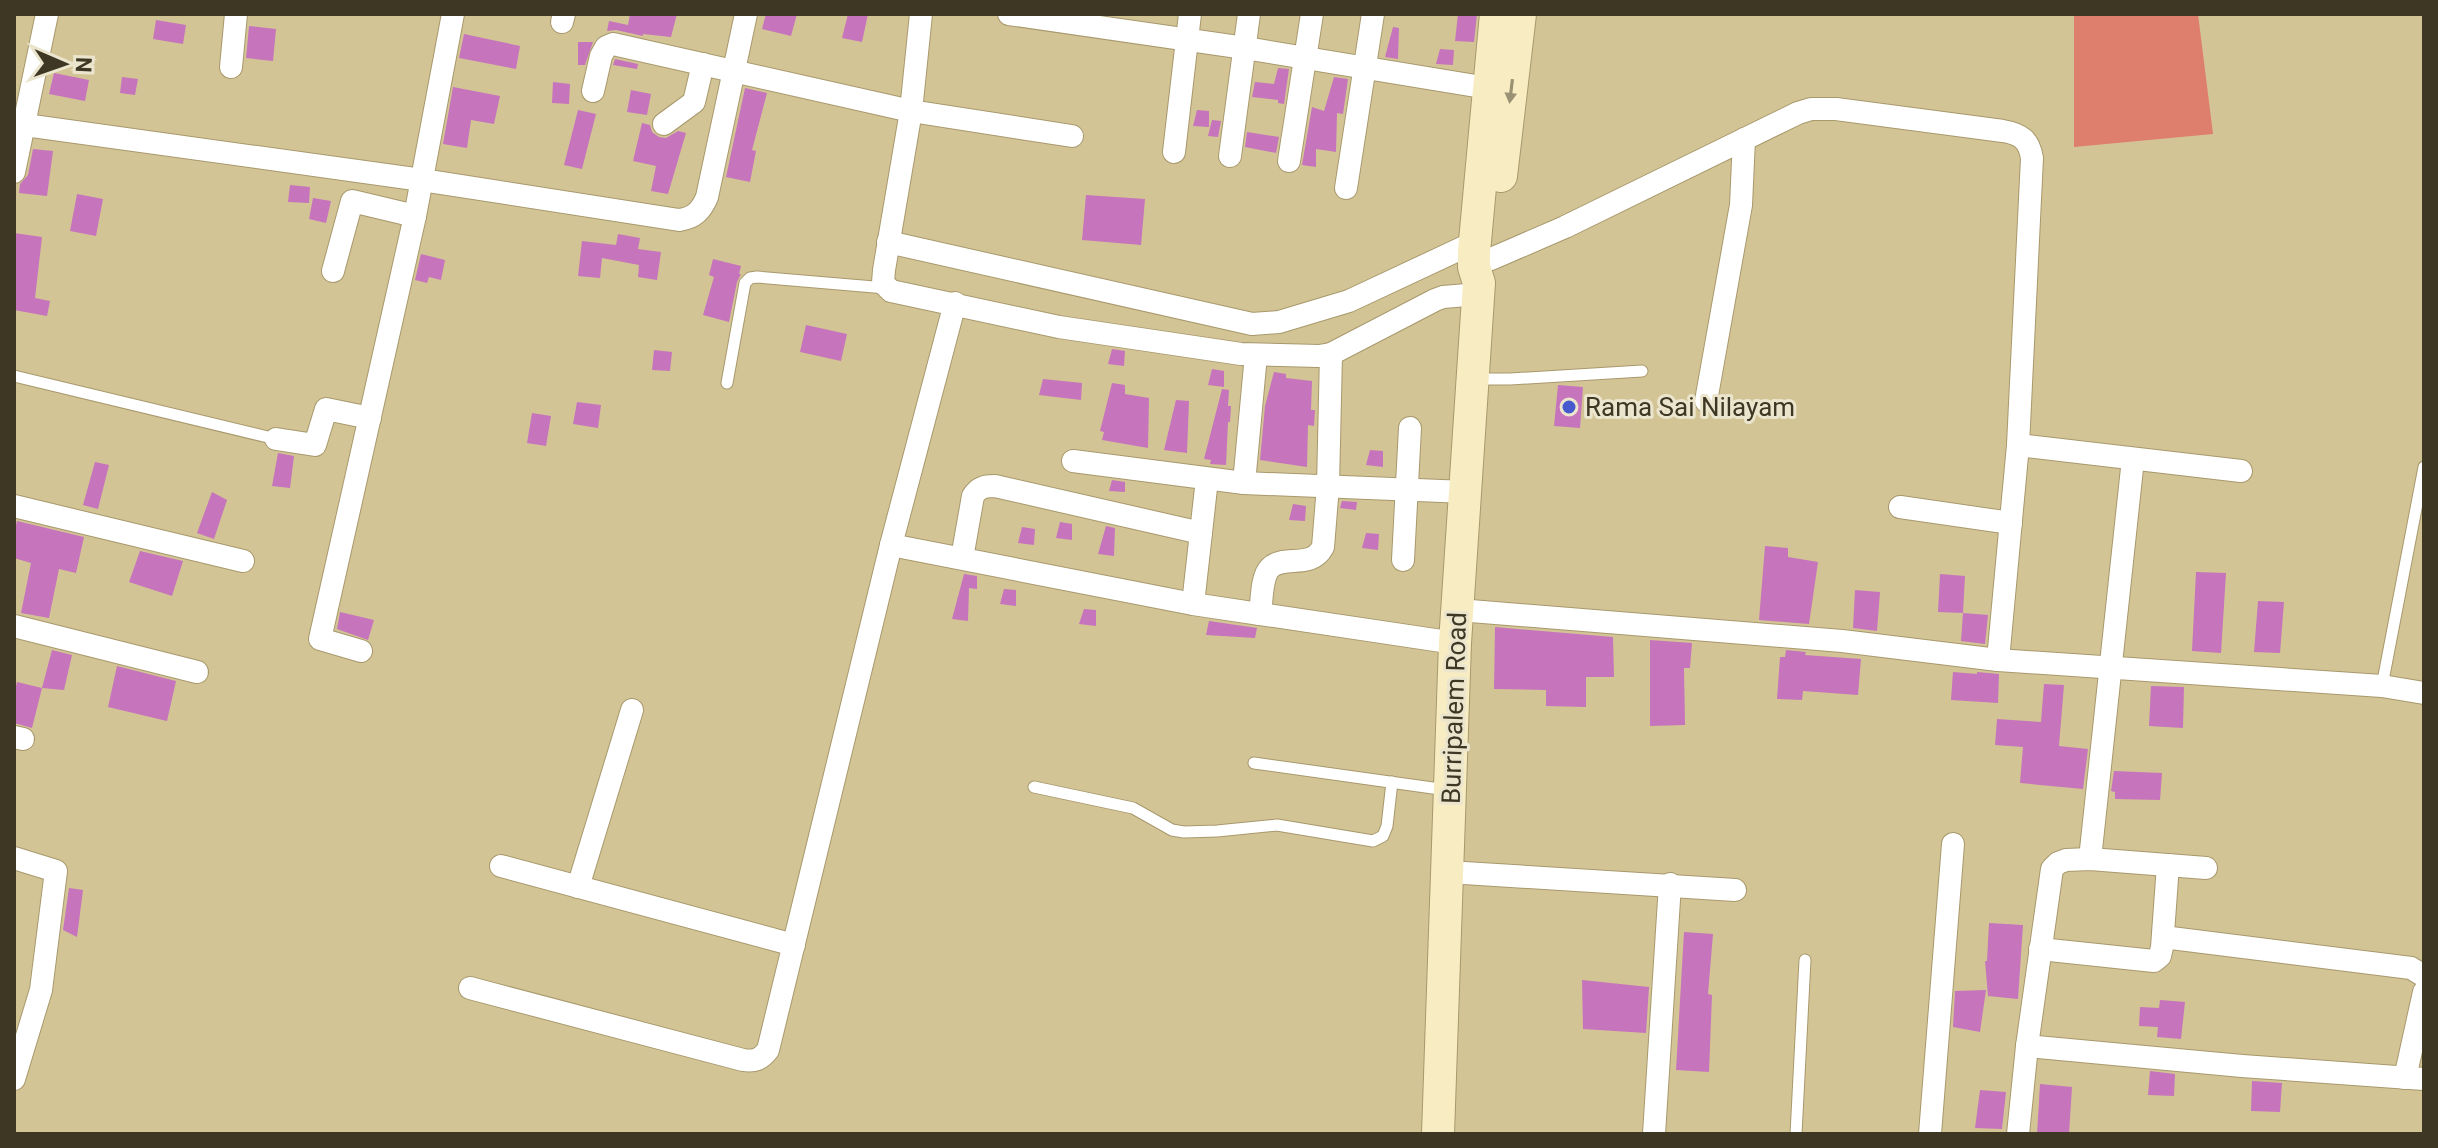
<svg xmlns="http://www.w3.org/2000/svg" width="2438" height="1148" font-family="Roboto,sans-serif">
  <rect width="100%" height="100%" fill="#d3c496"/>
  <polygon fill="#de7e6d" points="2074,14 2198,14 2213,134 2074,147"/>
  <g fill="#c674bc">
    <polygon points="630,14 677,14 671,37 643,34 643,36 616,30 607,31 609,21 628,25"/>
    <polygon points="766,14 797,14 791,36 762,29"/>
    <polygon points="848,14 868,14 862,42 842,38"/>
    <polygon points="1458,14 1477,14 1474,42 1455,41"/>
    <polygon points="156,20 186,25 183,44 153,39"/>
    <polygon points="249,26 276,29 273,61 246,58"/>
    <polygon points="1393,27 1399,28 1398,59 1385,57"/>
    <polygon points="464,34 520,46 516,69 459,58"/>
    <polygon points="578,42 593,42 585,65 578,65"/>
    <polygon points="1440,49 1454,50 1453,65 1436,64"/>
    <polygon points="615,59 638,64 637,69 613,65"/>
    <polygon points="1278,68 1289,69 1284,104 1278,103 1278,100 1252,97 1255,82 1274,84"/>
    <polygon points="54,73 89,80 85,101 49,94"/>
    <polygon points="122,77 138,79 135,95 120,93"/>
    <polygon points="1334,77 1348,79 1343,114 1337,113 1336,152 1316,149 1316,167 1302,165 1312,107 1324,111"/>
    <polygon points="553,82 570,84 569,104 552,103"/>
    <polygon points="453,87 500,96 494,124 471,120 467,148 443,144"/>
    <polygon points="745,88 767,93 752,150 756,151 750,182 726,177"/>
    <polygon points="631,90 651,94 647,115 627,112"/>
    <polygon points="578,110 596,114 582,169 564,165"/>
    <polygon points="1197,110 1209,111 1209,127 1193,126"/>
    <polygon points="1212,120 1221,121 1218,137 1208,136"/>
    <polygon points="642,123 650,125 652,132 659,137 666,138 678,131 686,133 668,194 651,191 656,166 633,161"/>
    <polygon points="1247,132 1279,137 1276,153 1245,147"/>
    <polygon points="33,149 53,151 47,196 19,193 20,184 28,175"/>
    <polygon points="290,185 310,187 309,203 288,202"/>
    <polygon points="77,194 103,199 96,236 70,231"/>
    <polygon points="1086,195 1145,199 1141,245 1082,240"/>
    <polygon points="313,198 331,201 326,223 309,219"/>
    <polygon points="14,233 42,237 35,298 50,301 47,316 14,310"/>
    <polygon points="618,234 640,238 638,249 661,252 657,280 638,277 639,265 602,258 600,278 578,276 582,241 616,245"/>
    <polygon points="421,254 445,260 441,280 429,277 427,283 415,280"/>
    <polygon points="713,259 741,266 739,274 741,274 737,282 729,322 703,315 714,277 709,275"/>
    <polygon points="806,325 847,334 841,361 800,352"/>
    <polygon points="1112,349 1125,351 1124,366 1108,364"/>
    <polygon points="654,350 672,352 670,371 652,370"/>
    <polygon points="1212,369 1224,371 1224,387 1208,385"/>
    <polygon points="1274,372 1286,374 1286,378 1312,381 1311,410 1315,410 1314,426 1308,425 1307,467 1260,460 1265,406"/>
    <polygon points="1043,379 1082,383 1081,400 1039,395"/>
    <polygon points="1112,383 1125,385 1125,394 1149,398 1148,448 1102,440 1104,432 1100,431"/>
    <polygon points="1558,385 1583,387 1580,428 1554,426"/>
    <polygon points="1222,389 1229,390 1228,406 1231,406 1230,422 1228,422 1226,465 1210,464 1211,460 1204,459"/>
    <polygon points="1176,400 1189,401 1187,453 1164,450"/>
    <polygon points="577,402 601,405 598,428 573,424"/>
    <polygon points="532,413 551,416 546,446 527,443"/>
    <polygon points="1370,450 1383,451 1383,467 1366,465"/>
    <polygon points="278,453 294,456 290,488 272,486"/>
    <polygon points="95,462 109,465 98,509 83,505"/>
    <polygon points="1112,480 1125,482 1125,492 1109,491"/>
    <polygon points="212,492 227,500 214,539 197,533"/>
    <polygon points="1342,501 1357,502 1356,510 1340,508"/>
    <polygon points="1293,504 1306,506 1305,521 1289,520"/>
    <polygon points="17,521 84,537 76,573 59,569 49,618 21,613 31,563 14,558 14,534"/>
    <polygon points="1060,522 1072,524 1072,540 1056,538"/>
    <polygon points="1106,526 1115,528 1114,556 1098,554"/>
    <polygon points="1022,527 1035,529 1034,545 1018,543"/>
    <polygon points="1366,533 1379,534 1378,550 1362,548"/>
    <polygon points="1765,546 1788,548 1788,557 1818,562 1809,624 1759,620"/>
    <polygon points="140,551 183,561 172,596 129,582"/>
    <polygon points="2196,572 2226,573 2221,653 2192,651"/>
    <polygon points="964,574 977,576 977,589 969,588 968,621 952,619"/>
    <polygon points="1940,574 1965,576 1963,613 1938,612"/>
    <polygon points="1004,589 1016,590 1016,606 1000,604"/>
    <polygon points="1855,590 1880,592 1877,631 1853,628"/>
    <polygon points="2258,601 2284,602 2280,653 2254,652"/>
    <polygon points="1084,609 1096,610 1096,626 1079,624"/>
    <polygon points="340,612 374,620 368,640 337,629"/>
    <polygon points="1963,613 1988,615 1985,644 1961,641"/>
    <polygon points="1209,621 1257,628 1255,638 1206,635"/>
    <polygon points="1495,627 1613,637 1614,677 1586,677 1586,707 1546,706 1546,690 1494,689"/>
    <polygon points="1650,640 1692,643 1690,668 1684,668 1685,725 1650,726"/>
    <polygon points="52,650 72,655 64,690 42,688"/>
    <polygon points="1786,650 1806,652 1805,655 1861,659 1858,695 1803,691 1802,700 1777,699 1780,657 1785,657"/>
    <polygon points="117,666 176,681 167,721 108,707"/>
    <polygon points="1953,672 1977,674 1977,672 1999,674 1998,703 1951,700"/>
    <polygon points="17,682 42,688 32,728 14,723 14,695"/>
    <polygon points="2044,684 2064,685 2059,746 2088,749 2083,789 2020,783 2023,747 1995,745 1997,719 2041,722"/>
    <polygon points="2151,686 2184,687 2183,728 2149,726"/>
    <polygon points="2114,771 2162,773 2160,800 2115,799 2115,792 2111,791"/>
    <polygon points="69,888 83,890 77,937 63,930"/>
    <polygon points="1989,923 2023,925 2018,999 1988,996 1985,961 1987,961"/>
    <polygon points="1684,932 1713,934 1708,994 1712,995 1709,1072 1676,1070"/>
    <polygon points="1582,980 1649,987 1646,1033 1583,1029"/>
    <polygon points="1986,990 1980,1032 1953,1027 1955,991"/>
    <polygon points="2160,1000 2185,1002 2181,1039 2157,1037 2158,1027 2139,1026 2140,1007 2159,1008"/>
    <polygon points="2150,1071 2175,1074 2174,1096 2148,1095"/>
    <polygon points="2252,1081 2282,1083 2280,1112 2251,1111"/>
    <polygon points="2040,1084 2072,1087 2069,1134 2037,1134"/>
    <polygon points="1980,1090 2006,1092 2002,1129 1975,1128"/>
  </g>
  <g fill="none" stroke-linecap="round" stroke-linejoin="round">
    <g stroke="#a8996d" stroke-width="13">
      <g id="service">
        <polyline points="14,376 276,439"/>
        <polyline points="1475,379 1510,379 1642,371"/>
        <polyline points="727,383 745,283 750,278 757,277 886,288"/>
        <polyline points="2382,686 2424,467"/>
        <polyline points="1254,763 1447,790"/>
        <polyline points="1034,787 1133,808 1172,830 1184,832 1217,831 1277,825 1373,841 1383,836 1387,826 1392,782"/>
        <polyline points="1796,1134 1805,960"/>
      </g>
    </g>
    <g stroke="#a8996d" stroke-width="24">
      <g id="minor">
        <polyline points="921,14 911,111 884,270 883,283 891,291 1059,327 1241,354 1319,356 1331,354 1435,300 1443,297 1479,294"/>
        <polyline points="1009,14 1245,48 1488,88"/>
        <polyline points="562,22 564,14"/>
        <polyline points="231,67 236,14"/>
        <polyline points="593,91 601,56 606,47 613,44 911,111 1072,136"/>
        <polyline points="664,124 694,102 703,64"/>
        <path d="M25 125 422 180 679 220C694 218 701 211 707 197L746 14"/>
        <polyline points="1174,152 1190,14"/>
        <polyline points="1230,156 1249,14"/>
        <polyline points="1289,161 1312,14"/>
        <polyline points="14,172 47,14"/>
        <polyline points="1346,188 1373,14"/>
        <polyline points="888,242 1252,324 1279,322 1349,301 1475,242"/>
        <path d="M1491 259 1565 227 1798 113 1811 109H1836L2003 131C2021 134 2029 140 2032 158L2018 445 1998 660"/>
        <polyline points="333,271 352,201 415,216"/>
        <polyline points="1706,401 1741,205 1744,139"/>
        <polyline points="276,439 315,445 326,409 370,418"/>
        <polyline points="2018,445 2241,471"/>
        <polyline points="1073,461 1244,483 1466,492"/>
        <polyline points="1244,483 1256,355"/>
        <polyline points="14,506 243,561"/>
        <polyline points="1900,507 2011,523"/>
        <polyline points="891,545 1193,604 1455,643"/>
        <path d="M962 558 973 496C979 487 985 486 995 486L1201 533"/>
        <polyline points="1403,560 1410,428"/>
        <polyline points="1193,604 1207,479"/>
        <polyline points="1458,610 1842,641 1998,660 2382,686 2424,693"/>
        <path d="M1260 614C1262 602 1261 577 1270 568 1284 554 1311 570 1323 547L1328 486 1331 354"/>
        <polyline points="14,626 197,672"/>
        <polyline points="361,651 320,639 415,216 453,14"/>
        <polyline points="14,737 23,739"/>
        <polyline points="14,858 56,871 41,990 14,1079"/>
        <polyline points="2090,859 2133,459"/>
        <polyline points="501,866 794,945"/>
        <polyline points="1448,872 1735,890"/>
        <polyline points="578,887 632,710"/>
        <polyline points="2163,937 2411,968 2424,976"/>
        <polyline points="2040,949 2154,961 2160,956 2162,947 2168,865"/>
        <path d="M470 988 743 1060C755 1062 761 1059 768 1050L891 545 955 303"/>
        <polyline points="2027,1046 2242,1066 2424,1079"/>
        <polyline points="2405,1078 2424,992"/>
        <polyline points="1654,1134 1670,884"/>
        <polyline points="1930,1134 1953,844"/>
        <polyline points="2018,1134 2027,1046 2052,869 2058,863 2066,860 2090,859 2206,868"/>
      </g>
    </g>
    <g stroke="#a8996d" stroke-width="34">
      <g id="secondary">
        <polyline points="1501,176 1520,14"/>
        <polyline points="1438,1134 1455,643 1479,283 1474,267 1474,252 1496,14"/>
      </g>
    </g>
    <use href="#service" stroke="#fff" stroke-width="11"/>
    <use href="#minor" stroke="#fff" stroke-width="22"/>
    <use href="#secondary" stroke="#f8ecc3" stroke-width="32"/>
  </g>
  <defs><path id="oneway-solid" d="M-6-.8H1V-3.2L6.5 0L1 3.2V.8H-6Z" transform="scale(2)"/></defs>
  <use fill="#9a9274" href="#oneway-solid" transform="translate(1511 91) rotate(97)"/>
  <circle fill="#465ace" stroke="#ece5ce" stroke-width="3" cx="1569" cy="407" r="8"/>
  <g text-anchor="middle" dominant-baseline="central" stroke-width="6" stroke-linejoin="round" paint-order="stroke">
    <g font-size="26" fill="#3d3724" stroke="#ece5ce" text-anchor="start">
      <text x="1585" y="407">Rama Sai Nilayam</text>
    </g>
    <g font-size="26" fill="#3d3724" stroke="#ece5ce">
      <text transform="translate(1454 708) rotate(-88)">Burripalem Road</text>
    </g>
  </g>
  <rect width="2438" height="1148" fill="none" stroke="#3d3724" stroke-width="32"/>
  <g transform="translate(64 64) rotate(92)" stroke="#ece5ce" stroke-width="6" paint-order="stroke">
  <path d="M0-6L14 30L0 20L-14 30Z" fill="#3d3724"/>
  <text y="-12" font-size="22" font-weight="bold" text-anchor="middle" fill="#3d3724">N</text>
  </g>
</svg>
